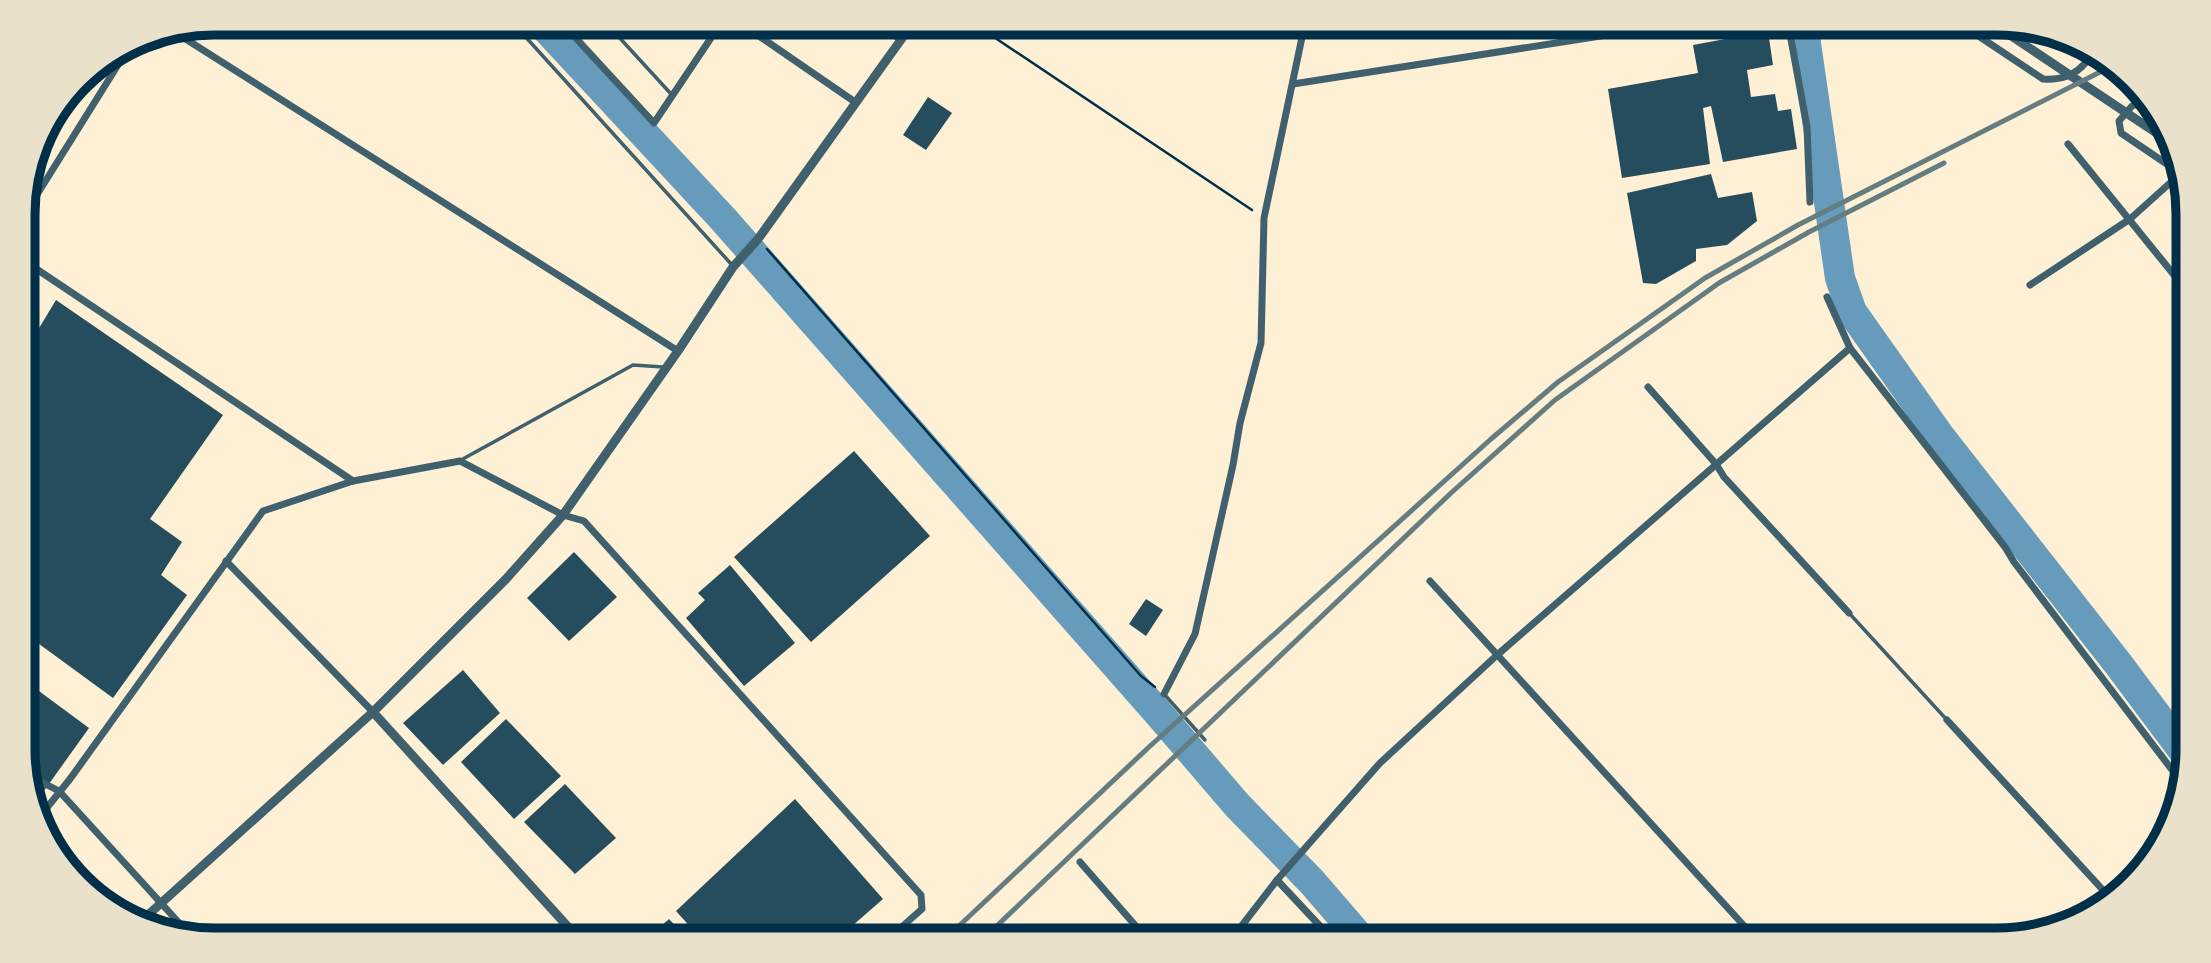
<svg xmlns="http://www.w3.org/2000/svg" width="2211" height="963" font-family="'Exo 2',sans-serif">
  <rect width="100%" height="100%" fill="#fdf0d5"/>
  <g fill="none" stroke-linecap="round" stroke-linejoin="round">
    <g stroke="#669bbc" stroke-width="30">
      <polyline points="541,23 724,220 1159,714 1237,805 1312,882 1362,940"/>
      <polyline points="1803,23 1840,278 1852,312 1939,435 2119,665 2187,756"/>
    </g>
  </g>
  <g fill="#264d5e">
    <polygon points="1768,31 1773,65 1747,70 1751,97 1775,94 1778,111 1791,109 1797,149 1723,162 1711,106 1703,108 1710,164 1622,178 1608,89 1698,73 1693,45"/>
    <polygon points="928,97 952,113 926,150 903,135"/>
    <polygon points="1711,174 1718,198 1752,192 1757,221 1727,245 1696,249 1696,261 1656,284 1643,283 1627,193"/>
    <polygon points="56,300 223,415 150,519 182,542 161,575 187,595 113,698 35,641 24,658 24,353"/>
    <polygon points="854,451 930,536 811,642 734,557"/>
    <polygon points="574,552 617,597 569,641 527,598"/>
    <polygon points="730,565 795,643 744,686 686,618 705,600 698,593"/>
    <polygon points="1146,599 1163,610 1146,636 1129,624"/>
    <polygon points="463,670 500,713 443,765 403,723"/>
    <polygon points="24,680 89,728 36,802 24,775"/>
    <polygon points="506,719 561,776 514,819 461,762"/>
    <polygon points="565,784 616,838 575,874 524,822"/>
    <polygon points="795,799 883,899 836,940 702,940 676,911"/>
    <polygon points="669,919 689,940 645,940"/>
  </g>
  <g fill="none" stroke-linecap="round" stroke-linejoin="round">
    <g stroke="#003049" stroke-width="2.5">
      <polyline points="973,23 1252,210"/>
      <polyline points="767,249 1141,676 1155,687"/>
    </g>
    <g stroke="#3f606c" stroke-width="3.5">
      <polyline points="513,23 732,265"/>
      <polyline points="606,23 672,95"/>
      <polyline points="874,23 898,40"/>
      <polyline points="461,460 633,365 663,367"/>
      <polyline points="1849,613 1947,720"/>
      <polyline points="1164,694 1205,740"/>
    </g>
    <g stroke="#3f606c" stroke-width="7">
      <polyline points="562,23 654,123 721,23"/>
      <polyline points="740,23 855,102"/>
      <polyline points="1788,23 1807,127 1810,202"/>
      <path d="M1959 23 2043 79C2061 80 2075 76 2087 61L2079 49 2057 35"/>
      <polyline points="173,31 678,351"/>
      <polyline points="1293,84 1684,23"/>
      <polyline points="2153,108 2144,102 2132,106 2119,121 2121,133 2180,173"/>
      <polyline points="2068,144 2187,291"/>
      <polyline points="23,217 131,44"/>
      <polyline points="23,260 353,481"/>
      <polyline points="2030,285 2130,219 2180,174"/>
      <polyline points="1827,297 1850,348 2005,547 2014,562 2182,783"/>
      <polyline points="1648,387 1716,464 1724,477 1849,613"/>
      <polyline points="226,561 373,712"/>
      <polyline points="1430,581 1757,940"/>
      <polyline points="1164,694 1195,634 1233,465 1240,423 1261,343 1264,218 1305,23"/>
      <polyline points="1947,720 2113,901"/>
      <polyline points="24,773 59,791 191,936"/>
      <polyline points="41,815 70,779 263,511 353,481 460,461 563,515 584,521 921,895 922,909 887,940"/>
      <polyline points="1080,862 1148,940"/>
      <polyline points="1277,880 1333,940"/>
      <polyline points="1227,940 1240,928 1277,880 1380,763 1496,656 1850,348"/>
    </g>
    <g stroke="#3f606c" stroke-width="9">
      <polyline points="1992,23 2167,140"/>
      <polyline points="373,712 580,940"/>
      <polyline points="138,924 373,712 506,579 563,515 678,351 733,267 758,239 913,23"/>
    </g>
    <g stroke="#657d81" stroke-width="5">
      <polyline points="944,940 1149,747 1491,439 1558,382 1705,278 1798,225 2110,67"/>
      <polyline points="982,940 1451,493 1555,400 1719,283 1809,232 1944,163"/>
    </g>
  </g>
  <path d="M0 0H2211V963H0ZM214 35H1997A179 179 0 0 1 2176 214V749A179 179 0 0 1 1997 928H214A179 179 0 0 1 35 749V214A179 179 0 0 1 214 35Z" fill="#e9e1ca" fill-rule="evenodd"/>
  <path fill="none" stroke="#003049" stroke-width="9" d="M214 35H1997A179 179 0 0 1 2176 214V749A179 179 0 0 1 1997 928H214A179 179 0 0 1 35 749V214A179 179 0 0 1 214 35Z"/>
</svg>
